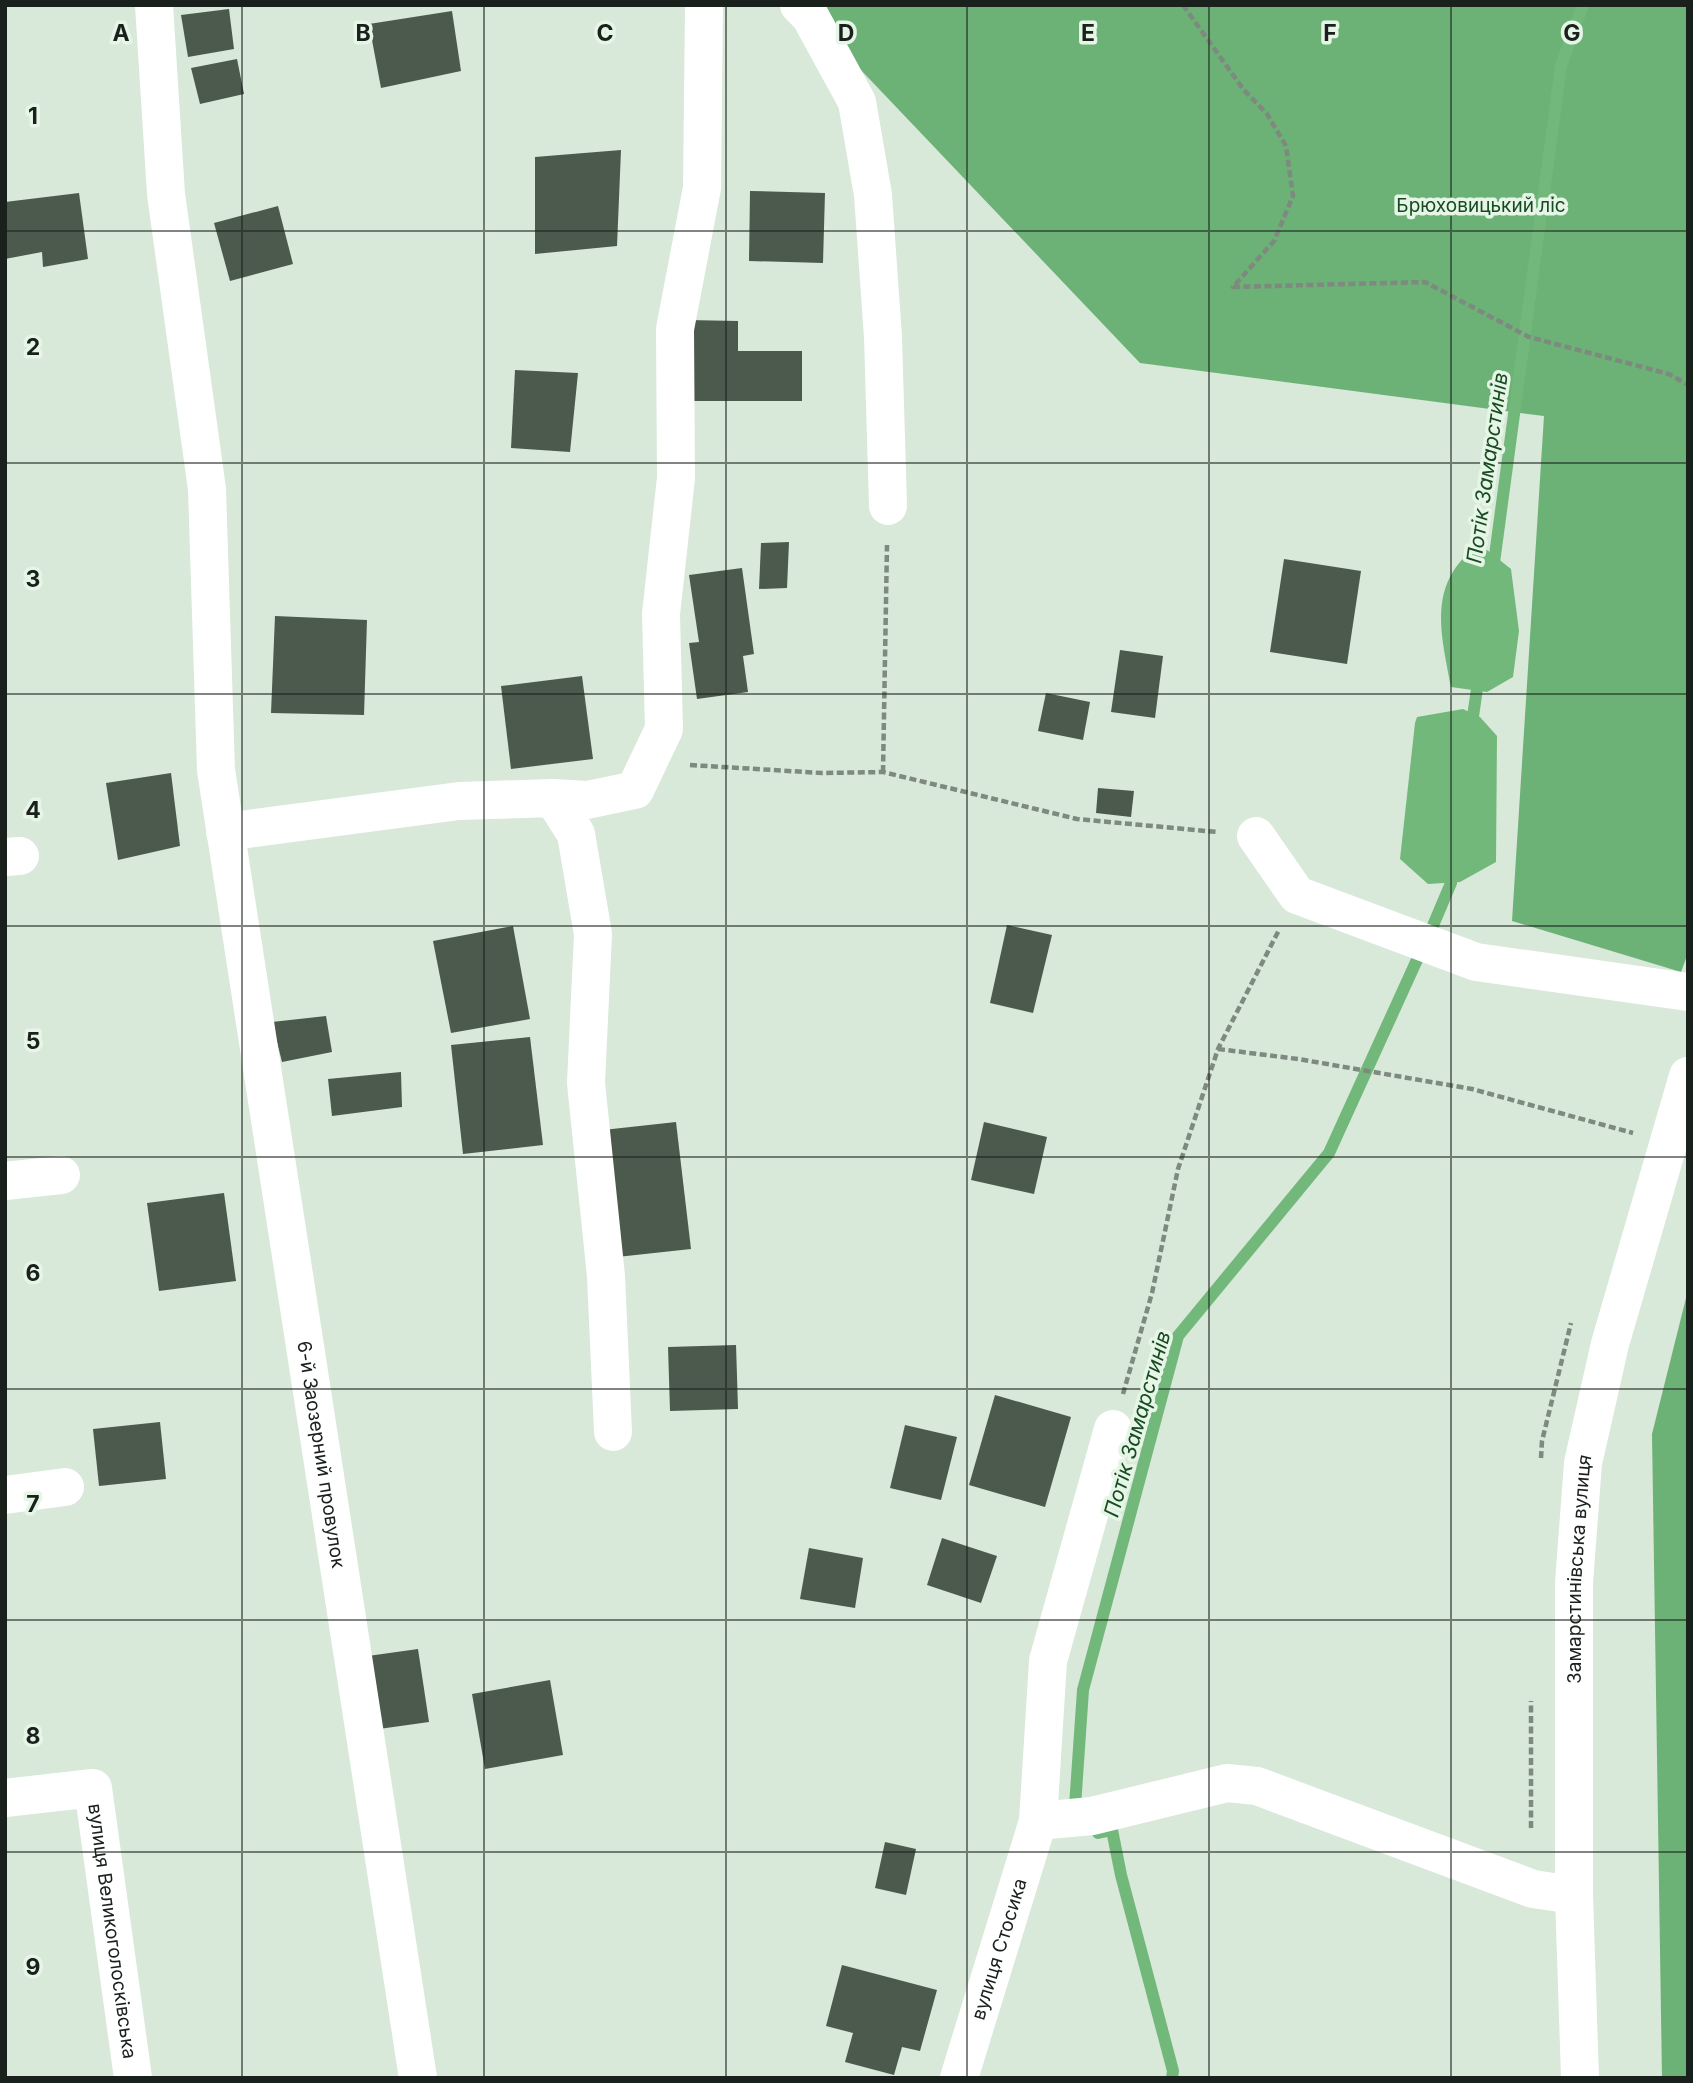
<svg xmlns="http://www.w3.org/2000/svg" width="1693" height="2083" font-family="Inter,sans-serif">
  <rect width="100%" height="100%" fill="#d8e8d9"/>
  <g fill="#6cb175">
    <polygon points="799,5 1688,5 1688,953 1681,972 1512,921 1544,416 1140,363"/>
    <polygon points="1688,1290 1688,2078 1662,2078 1652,1434"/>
  </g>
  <g fill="#73b87b">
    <path d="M1472 550H1487L1511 569 1519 631 1513 677 1487 692 1451 687C1442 636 1427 588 1472 550Z"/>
    <polygon points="1463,709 1480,717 1497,736 1496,862 1460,882 1428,884 1400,859 1415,723 1417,717"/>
  </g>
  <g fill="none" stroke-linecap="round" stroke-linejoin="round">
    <g stroke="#73b87b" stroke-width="12">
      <polyline points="1493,570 1561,66 1583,5"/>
      <polyline points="1471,730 1479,675"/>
      <polyline points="1429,935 1451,883 1453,866"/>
      <polyline points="1075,1806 1083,1690 1178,1336 1329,1153 1421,951"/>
      <polyline points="1098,1833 1112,1830 1121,1875 1173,2071 1172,2078"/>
    </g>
  </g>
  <g fill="#4c5a4e">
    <polygon points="229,9 234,49 188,57 181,15"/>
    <polygon points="452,11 461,71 381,88 369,24"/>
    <polygon points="237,59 244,94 200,104 191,68"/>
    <polygon points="621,150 617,246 535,254 535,157"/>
    <polygon points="750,191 825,193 823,263 749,261"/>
    <polygon points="79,193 88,259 43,267 42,252 5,259 5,202"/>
    <polygon points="278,206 293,264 230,281 214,223"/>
    <polygon points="687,320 738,321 738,351 802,351 802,401 687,401"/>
    <polygon points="515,370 578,373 570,452 511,448"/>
    <polygon points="789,542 787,588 759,589 761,543"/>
    <polygon points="1284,559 1361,571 1347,664 1270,652"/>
    <polygon points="742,568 754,654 743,656 748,692 697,699 689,643 699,642 689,575"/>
    <polygon points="275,616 367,620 364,715 271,713"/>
    <polygon points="1120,650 1163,656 1155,718 1111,712"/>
    <polygon points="582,676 593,759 511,769 501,686"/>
    <polygon points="1046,693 1090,702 1083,740 1038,731"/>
    <polygon points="171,773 180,846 118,860 106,783"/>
    <polygon points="1098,788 1134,791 1131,817 1096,813"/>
    <polygon points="1007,925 1052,935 1033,1013 990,1003"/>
    <polygon points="513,926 530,1019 451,1033 433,941"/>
    <polygon points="326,1016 332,1052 282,1062 272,1022"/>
    <polygon points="530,1037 543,1145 463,1154 451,1045"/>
    <polygon points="401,1072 402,1107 332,1116 328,1079"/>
    <polygon points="676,1122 691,1249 608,1258 594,1131"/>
    <polygon points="984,1122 1047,1137 1034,1194 971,1180"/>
    <polygon points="224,1193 236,1281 159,1291 147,1203"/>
    <polygon points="736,1345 738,1409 670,1411 668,1347"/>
    <polygon points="995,1395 1071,1417 1045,1507 969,1485"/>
    <polygon points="160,1422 166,1479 99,1486 93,1429"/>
    <polygon points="905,1425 957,1437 941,1500 890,1488"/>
    <polygon points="942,1538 997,1556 981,1603 927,1585"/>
    <polygon points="809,1548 863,1558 855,1608 800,1599"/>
    <polygon points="418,1649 429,1722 379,1729 368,1656"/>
    <polygon points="550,1680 563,1755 485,1769 472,1694"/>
    <polygon points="885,1842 916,1849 906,1895 875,1888"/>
    <polygon points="842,1965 937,1990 920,2051 902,2047 894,2075 845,2062 853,2033 826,2026"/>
  </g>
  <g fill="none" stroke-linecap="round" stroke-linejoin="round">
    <g stroke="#7e897f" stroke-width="4.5" stroke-dasharray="7 3.5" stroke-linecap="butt">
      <polyline points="1183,5 1243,89 1267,114 1286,146 1293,196 1274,241 1233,287 1425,282 1529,337 1669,374 1688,385"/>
      <polyline points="690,765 822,773 883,772 1077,819 1217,832"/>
      <polyline points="883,772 887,545"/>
      <polyline points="1218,1049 1298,1059 1472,1089 1633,1133"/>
      <polyline points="1123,1394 1152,1293 1178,1169 1218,1049 1279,930"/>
      <polyline points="1541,1458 1542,1441 1571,1323"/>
      <polyline points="1531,1828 1531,1701"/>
    </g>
    <g stroke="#fff" stroke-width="38">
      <path id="s1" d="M154 5 166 194 207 489 216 770 418 2078"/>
      <polyline points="799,5 810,16 857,102 873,195 883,337 888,506"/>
      <polyline points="553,798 587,800 635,790 664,729 661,614 676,478 675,329 702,188 704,5"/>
      <polyline points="225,832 459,801 553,798 576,834 593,934 586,1083 606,1276 613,1432"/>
      <polyline points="1256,836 1297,895 1476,962 1688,992"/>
      <polyline points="5,857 20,856"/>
      <polyline points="5,1181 61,1175"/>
      <polyline points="5,1495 65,1487"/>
      <path id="s2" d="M5 1798 93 1788 133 2078"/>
      <polyline points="1038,1821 1092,1816 1227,1783 1257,1786 1533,1889 1574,1895"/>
      <path id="s3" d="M959 2078 1038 1821 1048 1661 1113 1429"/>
    </g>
    <path stroke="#fff" stroke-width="38" id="s4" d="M1580 2078 1574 1895V1583L1583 1463 1610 1344 1688 1076"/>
  </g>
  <path fill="none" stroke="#1a201b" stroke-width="2" stroke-opacity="0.55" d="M242 5V2078M484 5V2078M726 5V2078M967 5V2078M1209 5V2078M1451 5V2078M5 231H1688M5 463H1688M5 694H1688M5 926H1688M5 1157H1688M5 1389H1688M5 1620H1688M5 1852H1688"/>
  <g text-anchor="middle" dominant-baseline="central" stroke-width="7" stroke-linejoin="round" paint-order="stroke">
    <g font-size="19" fill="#174921" stroke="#e5f5e6">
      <text x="1481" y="205">Брюховицький ліс</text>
    </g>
    <g font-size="19" fill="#1a201b" stroke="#e5f5e6">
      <text stroke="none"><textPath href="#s1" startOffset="1461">6-й Заозерний провулок</textPath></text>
      <text stroke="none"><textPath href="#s4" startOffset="509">Замарстинівська вулиця</textPath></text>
      <text stroke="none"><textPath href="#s2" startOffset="233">вулиця Великоголосківська</textPath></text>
      <text stroke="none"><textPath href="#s3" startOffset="135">вулиця Стосика</textPath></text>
    </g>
    <g font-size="21" font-style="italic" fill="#194a22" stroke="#e5f5e6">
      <text transform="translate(1487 468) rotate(-82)">Потік Замарстинів</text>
      <text transform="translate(1137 1424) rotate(-74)">Потік Замарстинів</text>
    </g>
  </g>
  <g font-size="23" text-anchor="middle" font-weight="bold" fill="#1a201b" stroke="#e5f5e6" stroke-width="7" stroke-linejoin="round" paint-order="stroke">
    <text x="121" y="41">A</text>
    <text x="363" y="41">B</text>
    <text x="605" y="41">C</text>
    <text x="846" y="41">D</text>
    <text x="1088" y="41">E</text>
    <text x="1330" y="41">F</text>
    <text x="1572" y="41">G</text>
    <text x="33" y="124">1</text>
    <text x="33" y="355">2</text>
    <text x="33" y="587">3</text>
    <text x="33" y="818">4</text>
    <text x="33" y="1049">5</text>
    <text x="33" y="1281">6</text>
    <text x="33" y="1512">7</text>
    <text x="33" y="1744">8</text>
    <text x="33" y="1975">9</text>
  </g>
  <rect width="1693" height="2083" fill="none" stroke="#1a201b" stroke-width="14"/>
</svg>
